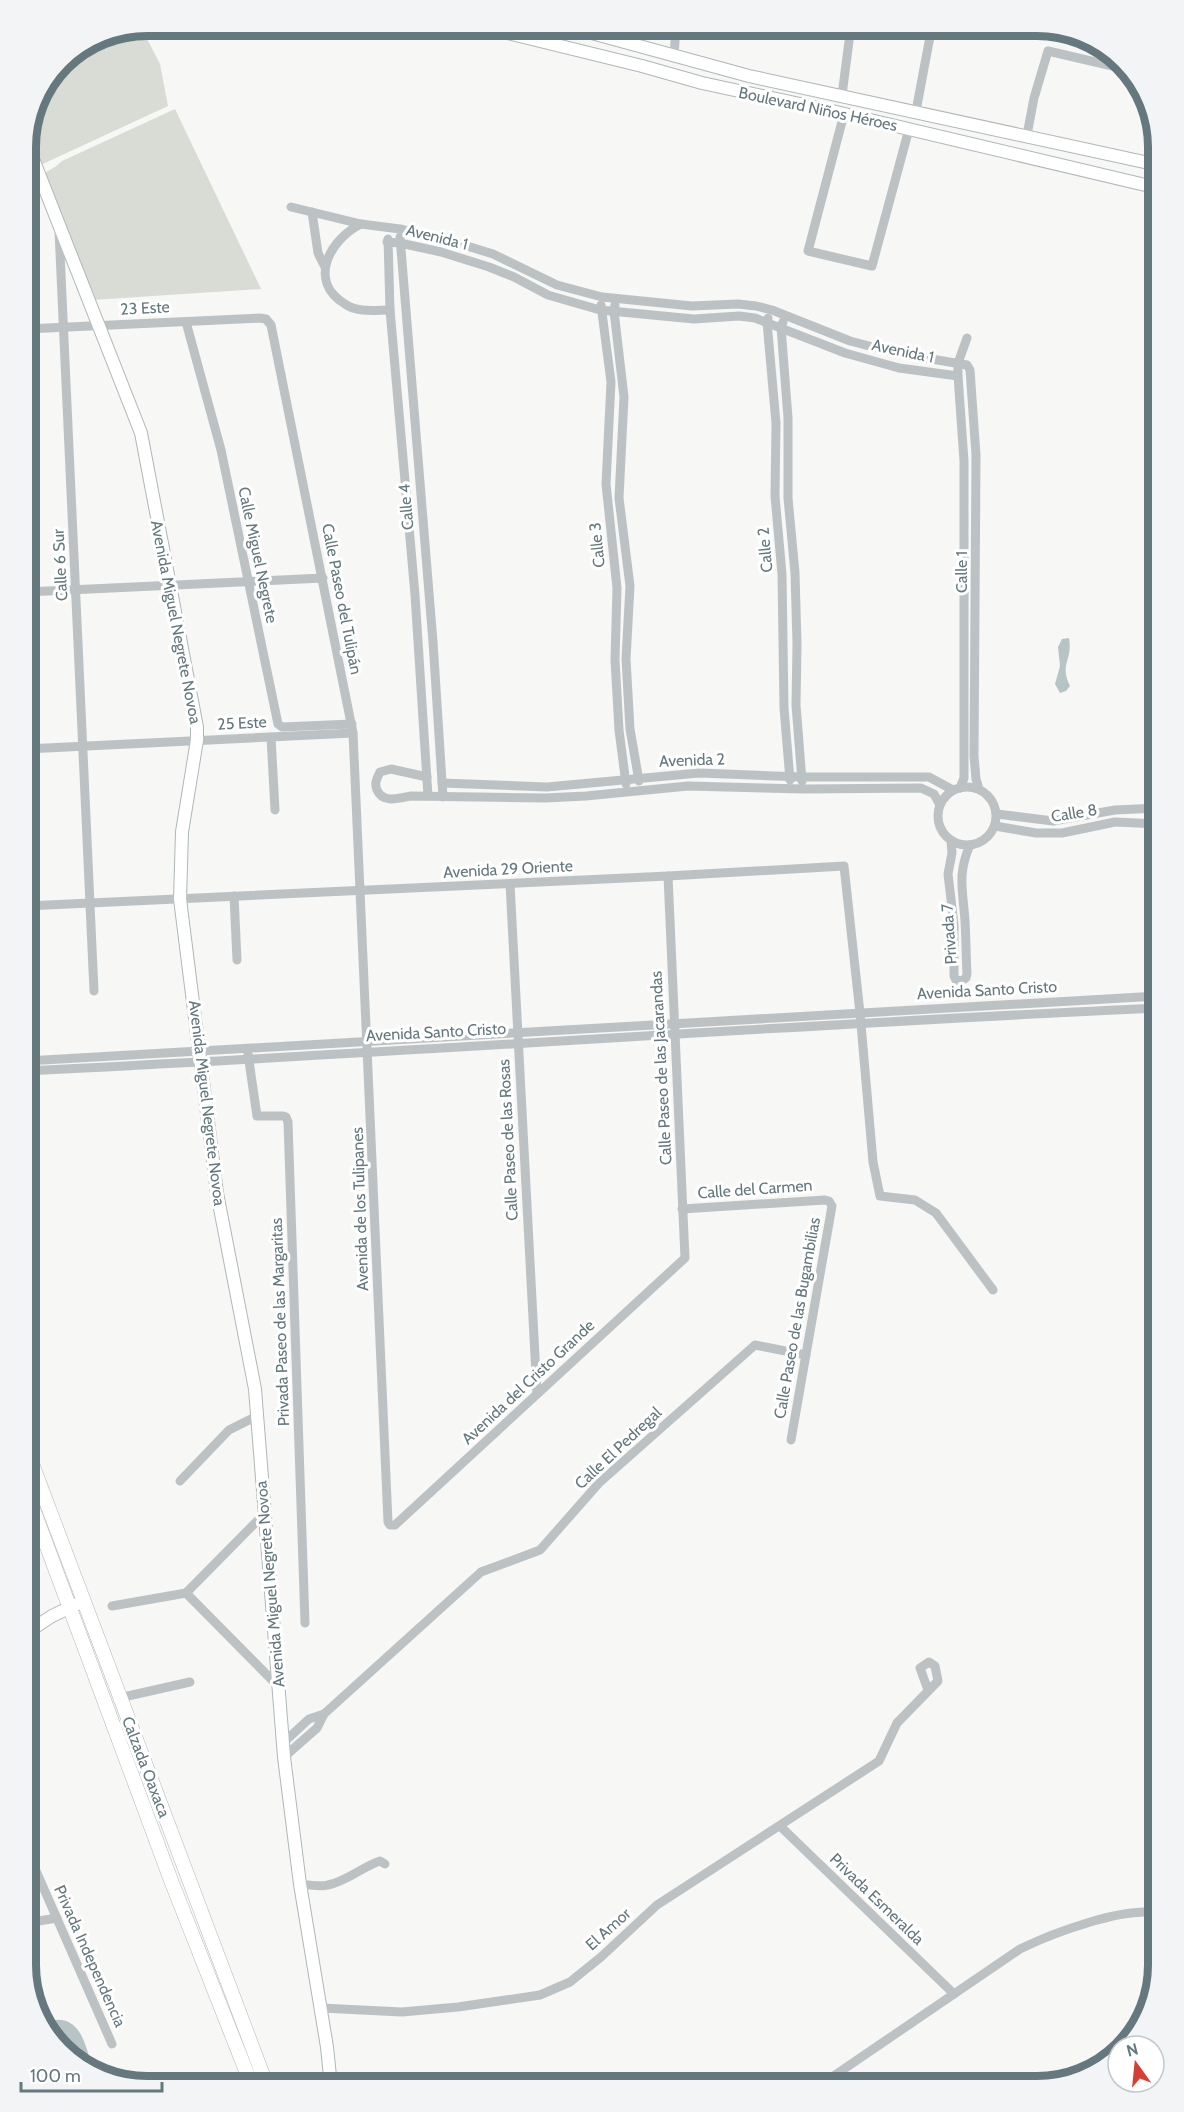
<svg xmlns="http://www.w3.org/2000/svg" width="1184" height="2112" font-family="Cabin,sans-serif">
  <rect width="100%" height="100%" fill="#f7f7f5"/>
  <g fill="#d8dcd4">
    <polygon points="141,27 160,64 168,106 34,168 26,140 38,94 61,61 101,35"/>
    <polygon points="175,109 261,289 92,300 39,176 55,167 62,161"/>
  </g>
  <path fill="#b6c4c6" d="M1069 638C1073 661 1059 663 1070 686L1066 691 1060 693 1055 684 1060 666 1058 647 1062 639Z"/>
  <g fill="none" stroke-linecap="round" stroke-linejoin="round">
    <path stroke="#b6c4c6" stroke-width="16" d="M47 2028C52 2029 57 2027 62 2028 76 2031 80 2056 84 2067"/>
    <g stroke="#afb7b9" stroke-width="14">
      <g id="secondary">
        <polyline points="479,26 642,66 702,83 828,110 1158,188"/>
        <polyline points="566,26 749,76 1158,165"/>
        <polyline points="26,141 141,433 197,727 197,740 182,832 180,899 217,1193 255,1389 284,1757 300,1884 327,2047 331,2086"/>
        <polyline points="26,1633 52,1616 77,1604"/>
      </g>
    </g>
    <g stroke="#b0b7b9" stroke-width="15">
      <g id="primary">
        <polyline points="26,1448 267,2086"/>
        <polyline points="26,1490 172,1883 252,2086"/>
      </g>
    </g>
    <g stroke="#bcc2c4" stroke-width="9">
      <polyline points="674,56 676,26"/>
      <polyline points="842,95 851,26"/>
      <polyline points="916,111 932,26"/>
      <polyline points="844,114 808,251 872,266 909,129"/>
      <polyline points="1027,135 1034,98 1048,51 1121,68"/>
      <polyline points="291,207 361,224 400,229 451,241 493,254 557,285 602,297 692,306 738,304 756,306 772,310 850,341 896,353 967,365 970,370 976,455 974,756 976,779 979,789"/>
      <polyline points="312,212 318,253 325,267"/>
      <path d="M361 224C330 239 307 281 345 304 358 313 375 310 390 310"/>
      <polyline points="59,231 94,991"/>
      <polyline points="400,237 433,642 443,797"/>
      <polyline points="388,239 390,310 415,595 428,796"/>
      <polyline points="387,242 400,243 441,252 489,267 514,277 548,295 600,310 694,319 739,316 755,318 845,353 899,368 958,376"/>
      <polyline points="601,305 611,382 606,484 617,588 615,660 619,730 626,784"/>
      <polyline points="615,305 614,311 624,397 619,498 630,586 626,659 630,729 639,781"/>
      <polyline points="768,318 767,322 776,423 775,496 782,574 784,708 790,780"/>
      <polyline points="186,322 221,450 278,724 282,727 352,724"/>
      <polyline points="783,322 781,327 788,418 788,498 795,573 797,644 796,705 802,781"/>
      <polyline points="26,329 260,318 266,319 271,325 353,733 388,1522 390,1525 395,1525 685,1258 668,876"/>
      <polyline points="26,592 323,578"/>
      <polyline points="271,737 275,810"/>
      <polyline points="26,749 353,733"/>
      <path d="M427 777 391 769 380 772C377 778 374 783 377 790 383 804 400 798 411 796L545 798 586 796 688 786 804 789 921 788 934 794 940 805"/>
      <polyline points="442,783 547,787 699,773 801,777 929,777 953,790"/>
      <circle cx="967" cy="816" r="29"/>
      <polyline points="960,788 964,778 964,461 958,376 958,363 967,338"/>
      <polyline points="997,814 1053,821 1115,810 1158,808"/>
      <polyline points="995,826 1036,833 1062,833 1115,822 1158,824"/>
      <path d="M951 841 952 853 948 874 954 925V976L956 980 961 981 966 978 967 974C966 956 966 938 965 921 963 891 957 874 970 845"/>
      <polyline points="510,884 537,1394"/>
      <polyline points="234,896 237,960"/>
      <polyline points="26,906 668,876 844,866 860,1013 873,1162 880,1196 915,1200 936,1213 993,1290"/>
      <polyline points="248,1054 257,1116 283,1116 286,1117 288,1122 305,1623"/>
      <polyline points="26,1061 1158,996"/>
      <path d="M26 1071C403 1053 781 1025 1158 1008"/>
      <polyline points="682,1209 825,1200 829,1201 832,1206 791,1440"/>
      <polyline points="180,1481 229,1430 257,1416"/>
      <polyline points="186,1593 265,1513"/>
      <polyline points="112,1606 186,1593 278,1686"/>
      <polyline points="119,1698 190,1682"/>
      <polyline points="26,1705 30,1717"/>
      <polyline points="283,1743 309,1719 324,1714"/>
      <polyline points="284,1757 317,1728 324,1714 481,1572 540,1550 599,1483 755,1345 806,1355"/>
      <polyline points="780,1826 954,1994"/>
      <polyline points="26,1848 112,2044"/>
      <path d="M300 1884C308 1885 320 1887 328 1885 347 1881 362 1867 380 1861L385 1864"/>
      <polyline points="26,1923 57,1918"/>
      <polyline points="321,2008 402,2012 458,2007 540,1995 570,1982 601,1957 657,1905 879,1761 897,1723 938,1681 935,1666 929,1662 920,1668 928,1690"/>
      <path d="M819 2086 1020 1949C1053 1933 1122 1907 1158 1913"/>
    </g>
    <use href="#secondary" stroke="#fff" stroke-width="12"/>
    <use href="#primary" stroke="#fff" stroke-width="14"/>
  </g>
  <g text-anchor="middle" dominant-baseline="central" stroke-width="6" stroke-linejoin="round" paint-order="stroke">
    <g font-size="16" fill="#65787d" stroke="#fff">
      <text transform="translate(818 109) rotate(12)">Boulevard Niños Héroes</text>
      <text transform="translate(437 237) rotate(14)">Avenida 1</text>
      <text transform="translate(145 308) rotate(-3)">23 Este</text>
      <text transform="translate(903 351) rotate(12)">Avenida 1</text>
      <text transform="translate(406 507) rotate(-95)">Calle 4</text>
      <text transform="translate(597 545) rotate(-96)">Calle 3</text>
      <text transform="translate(765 550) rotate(-95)">Calle 2</text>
      <text transform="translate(258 555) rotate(78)">Calle Miguel Negrete</text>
      <text transform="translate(60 565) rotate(-93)">Calle 6 Sur</text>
      <text transform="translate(961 572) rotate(-90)">Calle 1</text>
      <text transform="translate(342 599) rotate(79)">Calle Paseo del Tulipán</text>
      <text transform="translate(176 622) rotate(79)">Avenida Miguel Negrete Novoa</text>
      <text transform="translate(242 723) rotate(-3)">25 Este</text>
      <text transform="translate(692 760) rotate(-2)">Avenida 2</text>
      <text transform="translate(1074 813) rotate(-9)">Calle 8</text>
      <text transform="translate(508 869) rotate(-3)">Avenida 29 Oriente</text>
      <text transform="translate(949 934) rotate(-94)">Privada 7</text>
      <text transform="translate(987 990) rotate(-3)">Avenida Santo Cristo</text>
      <text transform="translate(436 1032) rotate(-3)">Avenida Santo Cristo</text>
      <text transform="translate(661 1068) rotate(-93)">Calle Paseo de las Jacarandas</text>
      <text transform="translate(207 1103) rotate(83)">Avenida Miguel Negrete Novoa</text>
      <text transform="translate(508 1140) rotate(-93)">Calle Paseo de las Rosas</text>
      <text transform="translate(755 1189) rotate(-4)">Calle del Carmen</text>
      <text transform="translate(360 1209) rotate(-92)">Avenida de los Tulipanes</text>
      <text transform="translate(797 1318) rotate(-80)">Calle Paseo de las Bugambilias</text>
      <text transform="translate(280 1322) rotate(-92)">Privada Paseo de las Margaritas</text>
      <text transform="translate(528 1382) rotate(-43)">Avenida del Cristo Grande</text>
      <text transform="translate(618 1448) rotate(-43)">Calle El Pedregal</text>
      <text transform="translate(270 1584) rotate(-95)">Avenida Miguel Negrete Novoa</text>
      <text transform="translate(146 1767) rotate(69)">Calzada Oaxaca</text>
      <text transform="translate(877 1899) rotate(44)">Privada Esmeralda</text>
      <text transform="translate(608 1929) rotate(-42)">El Amor</text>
      <text transform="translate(90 1956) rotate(66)">Privada Independencia</text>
    </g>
  </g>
  <path d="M0 0H1184V2112H0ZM147 36H1037A111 111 0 0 1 1148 147V1965A111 111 0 0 1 1037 2076H147A111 111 0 0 1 36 1965V147A111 111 0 0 1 147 36Z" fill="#f3f4f5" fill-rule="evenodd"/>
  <path fill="none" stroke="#65787d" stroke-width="8" d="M147 36H1037A111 111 0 0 1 1148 147V1965A111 111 0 0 1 1037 2076H147A111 111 0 0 1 36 1965V147A111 111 0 0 1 147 36Z"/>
  <g transform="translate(1136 2064) rotate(345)"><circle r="28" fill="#ffffff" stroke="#c1c9cb" stroke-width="1.5"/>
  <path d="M0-4.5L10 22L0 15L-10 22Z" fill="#d53e37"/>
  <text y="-9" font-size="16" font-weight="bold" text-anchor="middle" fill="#65787d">N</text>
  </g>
  <path d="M21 2082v9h141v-9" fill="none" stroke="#65787d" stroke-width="3"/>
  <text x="30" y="2082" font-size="18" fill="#65787d" stroke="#ffffff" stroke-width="4.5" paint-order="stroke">100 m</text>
</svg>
